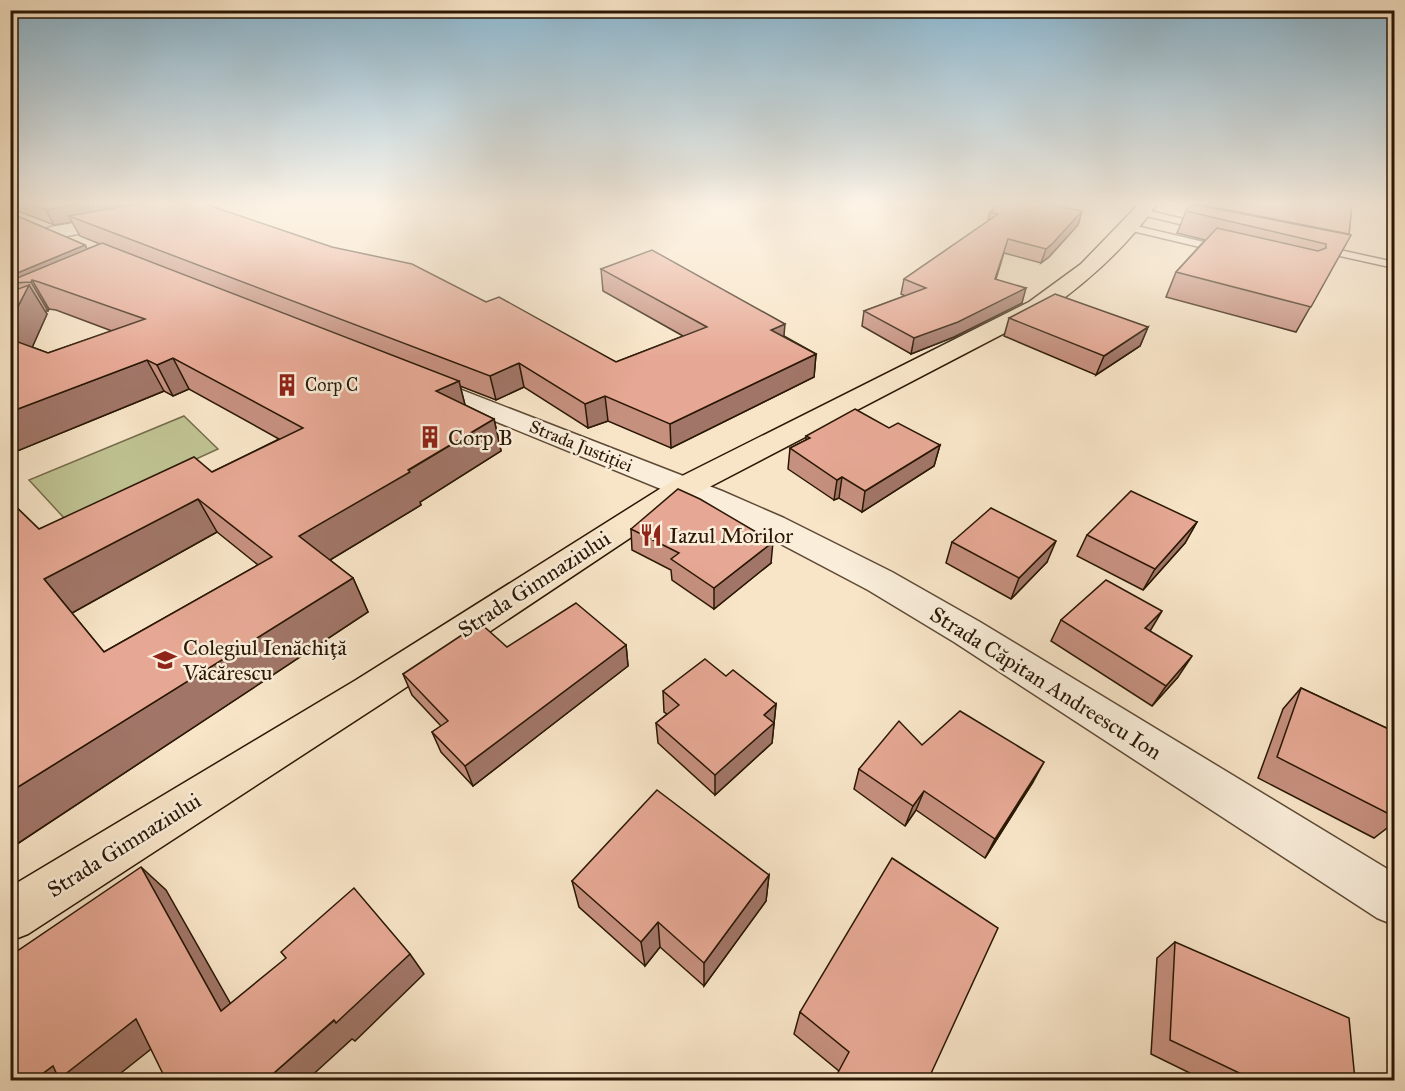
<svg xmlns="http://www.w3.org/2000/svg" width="1405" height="1091" font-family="'IM FELL Great Primer',serif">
  <rect width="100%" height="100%" fill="#f8e5c8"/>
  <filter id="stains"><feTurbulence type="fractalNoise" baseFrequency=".00333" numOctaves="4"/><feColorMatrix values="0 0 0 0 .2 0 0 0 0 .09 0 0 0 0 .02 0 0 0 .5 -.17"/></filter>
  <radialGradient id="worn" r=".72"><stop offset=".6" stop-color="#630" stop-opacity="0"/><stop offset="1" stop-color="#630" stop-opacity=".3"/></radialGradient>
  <polygon fill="#c0c393" stroke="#756d4c" stroke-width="1.5" points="184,416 218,449 65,519 29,480"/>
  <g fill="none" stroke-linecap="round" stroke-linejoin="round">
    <g stroke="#5e4a35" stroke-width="3">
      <g id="lane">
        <polygon points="1141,209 1209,225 1210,227 1205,230 1138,214 1138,210"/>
        <polygon points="1128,224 1229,248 1230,250 1225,253 1124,229 1123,227"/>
        <polygon points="1317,245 1394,262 1394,268 1313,250 1312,248"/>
      </g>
    </g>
    <g stroke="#5e4a35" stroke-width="3">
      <g id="street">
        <polygon points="182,204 220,204 217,208 211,209 51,239 44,237 42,233 44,229 51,227"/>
        <polygon points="423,375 722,491 784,518 892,572 980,622 1394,873 1394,925 1377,918 954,642 868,590 762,534 700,505 414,388 410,383 414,378"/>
      </g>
    </g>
    <g stroke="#2a1704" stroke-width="3">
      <path id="primary" d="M1139 204H1157C1127 247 1087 282 1045 312L696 494 384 702 28 934 10 941V887L356 680 674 480 1029 302 1081 264Z"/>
    </g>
    <use href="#lane" fill="#faeedb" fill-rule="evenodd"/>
    <use href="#street" fill="#faeedb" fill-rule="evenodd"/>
    <use href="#primary" fill="#f8e5c8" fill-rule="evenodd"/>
  </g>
  <g fill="#c6907f" stroke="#2a1704" stroke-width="1.5" fill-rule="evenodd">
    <path d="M10 204H205L486 302 616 362 683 336 603 291 601 269 784 336 816 354 814 377 671 448 608 421 588 428 524 387 496 400 460 386 465 405 494 419 501 451 420 502 421 505 330 560 353 578 368 612 17 844 10 839V501L39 529 212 472 279 439 189 389 173 396 164 391 10 454V213L85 245 87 249 100 244 80 236 72 222 54 225 10 208ZM49 309 56 310 112 331 48 353 32 347 47 314 45 311H48ZM217 532 258 565 104 652 72 613Z"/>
    <polygon points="1062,204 1059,207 1082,211 1078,225 1049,257 1041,263 1004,253 996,279 1022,303 954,337 911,354 862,326 864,311 905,296 901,294 904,279 988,221 990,212"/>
    <polygon points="1191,204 1352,204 1349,235 1351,235 1296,332 1166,297 1176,272 1205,240 1177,233 1186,211"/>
    <polygon points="1009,318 1148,327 1140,346 1096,375 1004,336"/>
    <polygon points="889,428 940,445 934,466 862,512 839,498 834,500 788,469 790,448 806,440 806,436"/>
    <polygon points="1197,522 1185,543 1143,590 1077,556 1087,535"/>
    <polygon points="631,529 771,563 714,609 672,580 671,570 632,550"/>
    <polygon points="952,542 1047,562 1011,599 946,563"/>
    <polygon points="1061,620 1150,631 1178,677 1152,706 1051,641"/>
    <polygon points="626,645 628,666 473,786 441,752 432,732 441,726 412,695 403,674 507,647"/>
    <polygon points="726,676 776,704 772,743 715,795 658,743 656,723 667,714 664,712 663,691"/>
    <polygon points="1301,688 1395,732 1395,822 1374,838 1258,778 1283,709"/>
    <polygon points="922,745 1033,782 985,858 916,810 905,826 854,789 859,769"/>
    <polygon points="769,875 766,901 704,986 660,947 645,966 579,907 572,881"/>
    <polygon points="1175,942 1355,1080 1204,1080 1151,1054 1157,958"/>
    <polygon points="800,1012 928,1080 839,1071 794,1034"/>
  </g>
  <g fill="#a17668" stroke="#2a1704" stroke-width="1.5">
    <polygon points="79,204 158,204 69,216 72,222 54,225 46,210"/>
    <polygon points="1053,204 1062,204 1048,219 1052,205"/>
    <polygon points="1082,211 1078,225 1049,257 1041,263 1046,249"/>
    <polygon points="85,245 93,261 32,280 49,309 48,311 31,282 10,283 10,276"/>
    <polygon points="29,285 47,314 24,366 10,346 10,322"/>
    <polygon points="1026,288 1022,303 954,337 911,354 914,338"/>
    <polygon points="785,324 783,347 771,330"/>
    <polygon points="1148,327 1140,346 1096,375 1104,356"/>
    <polygon points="816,354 814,377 671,448 670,424"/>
    <polygon points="173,358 189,389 173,396 157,365"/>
    <polygon points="147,360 164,391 10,454 10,412"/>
    <polygon points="519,363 524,387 496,400 490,376"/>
    <polygon points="459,381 467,413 436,391"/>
    <polygon points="605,396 608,421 588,428 585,404"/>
    <polygon points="494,419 501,451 420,502 421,505 315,569 299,536"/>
    <polygon points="940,445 934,466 862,512 865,491"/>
    <polygon points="842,477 839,498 834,500 837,480"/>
    <polygon points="198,499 217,532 72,613 44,579"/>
    <polygon points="1197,522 1185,543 1143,590 1155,569"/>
    <polygon points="1056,541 1047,562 1011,599 1019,578"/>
    <polygon points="773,542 771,563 714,609 714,588"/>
    <polygon points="353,578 368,612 17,844 10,839 10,792"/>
    <polygon points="1162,611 1149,633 1145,628"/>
    <polygon points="626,645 628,666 473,786 465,766"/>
    <polygon points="1192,656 1178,677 1152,706 1166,686"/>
    <polygon points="776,704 772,743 715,795 715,775 764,715"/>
    <polygon points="1044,762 1033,782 985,858 995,839"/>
    <polygon points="924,791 916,810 905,826 913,806"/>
    <polygon points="141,867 166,890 245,1029 221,1011"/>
    <polygon points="769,875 766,901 704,986 704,963"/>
    <polygon points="658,922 660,947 645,966 641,942"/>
    <polygon points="410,954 424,974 355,1041 352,1039 307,1080 266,1080"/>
    <polygon points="136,1019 165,1038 112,1080 34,1080 53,1066"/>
  </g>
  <g fill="#e6a894" stroke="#2a1704" stroke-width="1.5" fill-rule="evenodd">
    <polygon points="31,204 79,204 46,210"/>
    <polygon points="136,204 205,204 332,247 412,264 486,302 499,297 616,362 707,327 601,269 652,250 785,324 771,330 816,354 670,424 605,396 585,404 519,363 490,376 69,216"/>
    <polygon points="999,204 1053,204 1052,205 1082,211 1053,243 1046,249 1008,239 995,279 1026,288 958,322 914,338 864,311 926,288 904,279 998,214 990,212"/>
    <polygon points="1191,204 1192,204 1351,235 1311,307 1176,272 1217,228 1318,251 1326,248 1326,244 1186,211"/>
    <polygon points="1198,204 1352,204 1349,234"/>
    <polygon points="10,213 85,245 10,276"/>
    <path d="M102 243 459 381 436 391 494 419 408 470 410 472 299 536 353 578 10 792V501L39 529 194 457 212 472 303 428 173 358 157 365 147 360 10 412V339L48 353 145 319 39 282 32 280 31 282 10 283V281ZM198 499 272 557 104 652 44 579Z"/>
    <polygon points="29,285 10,322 10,292"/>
    <polygon points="1055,294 1148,327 1104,356 1009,318"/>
    <polygon points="855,409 889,428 898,423 940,445 865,491 842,477 837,480 790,448 810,438 806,436"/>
    <polygon points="678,489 700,499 773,542 714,588 671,559 679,553 631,529"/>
    <polygon points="1131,491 1197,522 1155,569 1087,535"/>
    <polygon points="991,508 1056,541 1019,578 952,542"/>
    <polygon points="1106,580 1162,611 1145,628 1192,656 1166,686 1061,620"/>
    <polygon points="576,603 626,645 465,766 432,732 448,721 403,674 480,623 507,647"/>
    <polygon points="705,659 726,676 733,670 776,704 764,715 774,723 715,775 656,723 679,705 663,691"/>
    <polygon points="1301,688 1395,732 1395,817 1277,757"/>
    <polygon points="960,711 1044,762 995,839 924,791 913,806 859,769 899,721 922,745"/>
    <polygon points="657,790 769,875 704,963 658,922 641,942 572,881"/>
    <polygon points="892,858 998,928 928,1080 834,1080 849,1052 800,1012"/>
    <polygon points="141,867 221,1011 286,958 281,952 354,888 410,954 336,1023 334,1020 266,1080 166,1080 136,1019 59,1079 53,1066 34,1080 10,1080 10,956"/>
    <polygon points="1175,942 1349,1018 1355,1080 1254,1080 1170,1040"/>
  </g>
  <linearGradient id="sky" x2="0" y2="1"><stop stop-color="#8ab8d3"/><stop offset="0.57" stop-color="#fcf3e6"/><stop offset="1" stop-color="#fcf3e6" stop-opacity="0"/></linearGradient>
  <rect width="1405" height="357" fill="url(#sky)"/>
  <defs>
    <g id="building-bare" transform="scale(1.8)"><path d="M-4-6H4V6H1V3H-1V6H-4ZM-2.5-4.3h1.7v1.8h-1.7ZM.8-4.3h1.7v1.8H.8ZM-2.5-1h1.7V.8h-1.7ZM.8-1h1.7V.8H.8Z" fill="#8f2418" stroke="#faeedb" stroke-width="2.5" paint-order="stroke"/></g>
    <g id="restaurant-bare" transform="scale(1.8)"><path d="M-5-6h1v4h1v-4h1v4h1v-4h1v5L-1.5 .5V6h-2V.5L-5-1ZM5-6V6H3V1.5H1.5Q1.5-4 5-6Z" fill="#8f2418" stroke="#faeedb" stroke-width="2.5" paint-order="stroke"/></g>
    <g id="school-bare" transform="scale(1.8)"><path d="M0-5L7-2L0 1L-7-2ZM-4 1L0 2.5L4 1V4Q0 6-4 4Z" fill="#8f2418" stroke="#faeedb" stroke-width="2.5" paint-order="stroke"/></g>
  </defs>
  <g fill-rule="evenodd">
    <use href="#building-bare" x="287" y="385"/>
    <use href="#building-bare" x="430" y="437"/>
    <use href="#restaurant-bare" x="651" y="535"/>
    <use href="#school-bare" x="165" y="660"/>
  </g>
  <g text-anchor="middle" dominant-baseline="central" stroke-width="5" stroke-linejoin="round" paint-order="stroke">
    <g font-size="18" fill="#2a1704" stroke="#faeedb" text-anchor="start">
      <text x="305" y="385">Corp C</text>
    </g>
    <g font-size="18" fill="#2a1704" stroke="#faeedb">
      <text transform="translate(581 446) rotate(22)">Strada Justiției</text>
    </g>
    <g font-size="22" fill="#2a1704" stroke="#faeedb" text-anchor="start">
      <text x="448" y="437">Corp B</text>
      <text x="669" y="535">Iazul Morilor</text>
      <text x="183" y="647">Colegiul Ienăchiță<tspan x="183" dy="25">Văcărescu</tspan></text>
    </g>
    <g font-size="22" fill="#2a1704" stroke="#faeedb">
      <text transform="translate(534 584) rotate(-33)">Strada Gimnaziului</text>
      <text transform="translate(1046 683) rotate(32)">Strada Căpitan Andreescu Ion</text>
      <text transform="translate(124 845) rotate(-32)">Strada Gimnaziului</text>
    </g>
  </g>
  <rect width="1405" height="1091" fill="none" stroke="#f8e5c8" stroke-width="36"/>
  <rect x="12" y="12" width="1381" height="1067" fill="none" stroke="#2a1704" stroke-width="3"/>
  <rect x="18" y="18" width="1369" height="1055" fill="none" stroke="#2a1704" stroke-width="1.5"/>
  <rect width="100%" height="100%" filter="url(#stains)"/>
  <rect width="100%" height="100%" fill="url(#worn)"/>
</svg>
